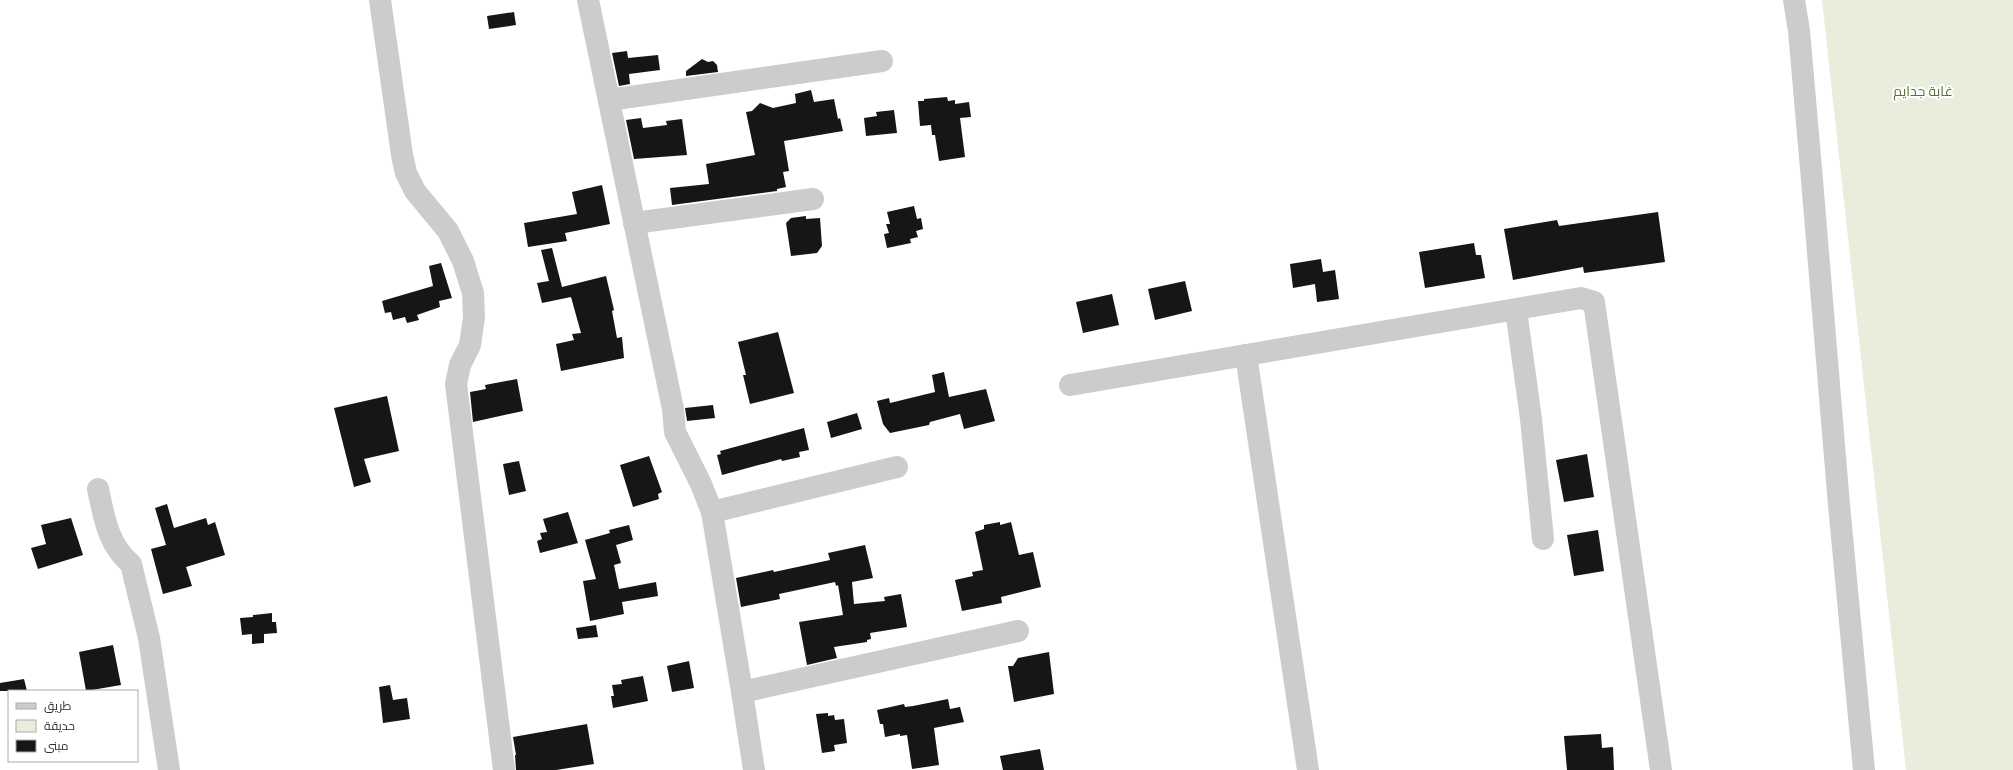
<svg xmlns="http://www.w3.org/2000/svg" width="2013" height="770" font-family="Karla,Cairo,sans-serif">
  <rect width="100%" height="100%" fill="#fff"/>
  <polygon fill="#e8eedb" points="1822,0 2013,0 2013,770 1906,770"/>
  <g fill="#161616">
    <polygon points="514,12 516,25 489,29 487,16"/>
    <polygon points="627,51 628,58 658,55 660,70 629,74 630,84 619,86 612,53"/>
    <polygon points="702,59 708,62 713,61 717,65 718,72 686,76 686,71"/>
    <polygon points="811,90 814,102 834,99 838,119 840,118 843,131 784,141 789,171 783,172 786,187 777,189 777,191 672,205 670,188 709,184 706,164 755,155 746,112 752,111 760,103 773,108 796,103 795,94"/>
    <polygon points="947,97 948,101 955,100 955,104 969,102 971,117 960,118 965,157 939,161 935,135 932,135 931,125 920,126 918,101 924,101 924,99"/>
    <polygon points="894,110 897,133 866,136 864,118 877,116 876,112"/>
    <polygon points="641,118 643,128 667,125 666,121 682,119 687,155 634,159 626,120"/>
    <polygon points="602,185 610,224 565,233 567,241 528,247 524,223 577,214 572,192"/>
    <polygon points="914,206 917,219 921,218 923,229 916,231 918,237 910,239 911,243 887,248 884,234 889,233 886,224 890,224 887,212"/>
    <polygon points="1658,212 1665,262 1584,273 1583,267 1513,280 1504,229 1557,220 1559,226"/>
    <polygon points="806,216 806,219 820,218 822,246 817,253 791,256 786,223 791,218"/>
    <polygon points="1474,243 1476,255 1481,255 1485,278 1425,288 1419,252"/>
    <polygon points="552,248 562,287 606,276 614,310 612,311 617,338 622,337 624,358 561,371 556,344 574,340 572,334 581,333 571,297 542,303 537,283 549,281 541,250"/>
    <polygon points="1321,259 1323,272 1335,270 1339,299 1317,302 1315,284 1293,288 1290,264"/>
    <polygon points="441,263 452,298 439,301 440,307 417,315 419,320 407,323 405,317 393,320 391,312 385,313 382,301 433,286 429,266"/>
    <polygon points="1185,281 1192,311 1155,320 1148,289"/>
    <polygon points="1112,294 1119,325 1083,333 1076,302"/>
    <polygon points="778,332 794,393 750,404 743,375 746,375 738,342"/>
    <polygon points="944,372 949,397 986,389 995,421 964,429 960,414 930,422 929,425 890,433 883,424 877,401 889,398 890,403 935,392 932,375"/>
    <polygon points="517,379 523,411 473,422 470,392 486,389 485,385"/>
    <polygon points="387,396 399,451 364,459 371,482 354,487 334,408"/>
    <polygon points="713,405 715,418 687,421 685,408"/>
    <polygon points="857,413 862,429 831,438 827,422"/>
    <polygon points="804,428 809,450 799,452 800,457 782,461 781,459 722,475 717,455 721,454 720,451"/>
    <polygon points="1587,454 1594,497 1564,502 1556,460"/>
    <polygon points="649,456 662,492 658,494 659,499 633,507 620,465"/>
    <polygon points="519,461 526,491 509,495 503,464"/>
    <polygon points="167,504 174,528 206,518 208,525 215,522 225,555 186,567 192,586 163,594 151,549 166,545 155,508"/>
    <polygon points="568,512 578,543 540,553 537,541 542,539 540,533 547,532 543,519"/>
    <polygon points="71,518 83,555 38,569 31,548 46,544 41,525"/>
    <polygon points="1000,522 1000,525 1011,522 1019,555 1033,552 1041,587 1001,597 1002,603 962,611 955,580 973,576 972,572 983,570 975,532 984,529 984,525"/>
    <polygon points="629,525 633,540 616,545 621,563 614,565 619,589 656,582 658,596 622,602 624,614 590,621 583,581 596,579 585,540 610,533 609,530"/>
    <polygon points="1598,530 1604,571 1574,576 1567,535"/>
    <polygon points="865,545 873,578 852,582 854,604 885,601 884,597 901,594 907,627 870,633 871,639 867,640 867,642 834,647 837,658 807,665 799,622 843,615 838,585 836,586 835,582 779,594 780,599 741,607 736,578 773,570 774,572 830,560 828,553"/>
    <polygon points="272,613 272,622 276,622 277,633 264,634 264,643 252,644 252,634 242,635 240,618 253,617 253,615"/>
    <polygon points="596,625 598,637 578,639 576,628"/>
    <polygon points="113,645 121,685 86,691 79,652"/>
    <polygon points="1049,652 1054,694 1014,702 1008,666 1013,666 1018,658"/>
    <polygon points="689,661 694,688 672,692 667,666"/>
    <polygon points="643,676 648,701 613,708 611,696 614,696 612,685 622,684 621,680"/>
    <polygon points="24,679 27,691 0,691 0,683"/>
    <polygon points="390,685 393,700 407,698 410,719 383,723 379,687"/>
    <polygon points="948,699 950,709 960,707 964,722 934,728 939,765 912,769 907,735 900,736 900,734 885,737 883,724 880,724 877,710 904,704 905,707 913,706"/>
    <polygon points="828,713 828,716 834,715 835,720 844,719 847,743 834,745 835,751 822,753 816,714"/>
    <polygon points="587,724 594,764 556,770 516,770 515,755 516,755 513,737"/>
    <polygon points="1601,734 1602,748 1613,747 1614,770 1567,770 1564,736"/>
    <polygon points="1040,749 1044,770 1003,770 1000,756"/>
  </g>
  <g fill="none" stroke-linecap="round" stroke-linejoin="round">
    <g stroke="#ccc" stroke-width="22">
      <polyline points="380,0 402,155 406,173 415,191 448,231 463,261 473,293 474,317 470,345 460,365 456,384 504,770"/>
      <polyline points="588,0 673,409 675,432 701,484 712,512 742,692 754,770"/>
      <polyline points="1794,0 1799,31 1812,180 1839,505 1864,770"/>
      <polyline points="609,100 882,61"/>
      <polyline points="634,223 813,199"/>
      <polyline points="1516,310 1531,419 1543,539"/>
      <polyline points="1246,355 1308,770"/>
      <polyline points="1070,385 1581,298 1594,302 1661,770"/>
      <path d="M98 489C104 517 108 545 131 564L149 638 169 770"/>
      <polyline points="712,512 897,467"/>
      <polyline points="742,692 1018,631"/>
    </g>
  </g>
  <g text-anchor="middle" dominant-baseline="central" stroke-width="4" stroke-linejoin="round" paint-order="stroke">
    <g font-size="14" fill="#5b6f38" stroke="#fff">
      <text x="1923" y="91">غابة جدايم</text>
    </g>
  </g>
  <rect x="8" y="690" width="130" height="72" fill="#ffffff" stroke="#acacac"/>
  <rect x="16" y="703" width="20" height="6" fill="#cccccc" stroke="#acacac"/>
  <text x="44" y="710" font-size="12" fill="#2f2f2f">طريق</text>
  <rect x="16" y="720" width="20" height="12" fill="#e8eedb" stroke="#acacac"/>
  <text x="44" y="730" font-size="12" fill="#2f2f2f">حديقة</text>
  <rect x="16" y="740" width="20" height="12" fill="#161616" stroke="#acacac"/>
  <text x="44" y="750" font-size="12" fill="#2f2f2f">مبنى</text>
</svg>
